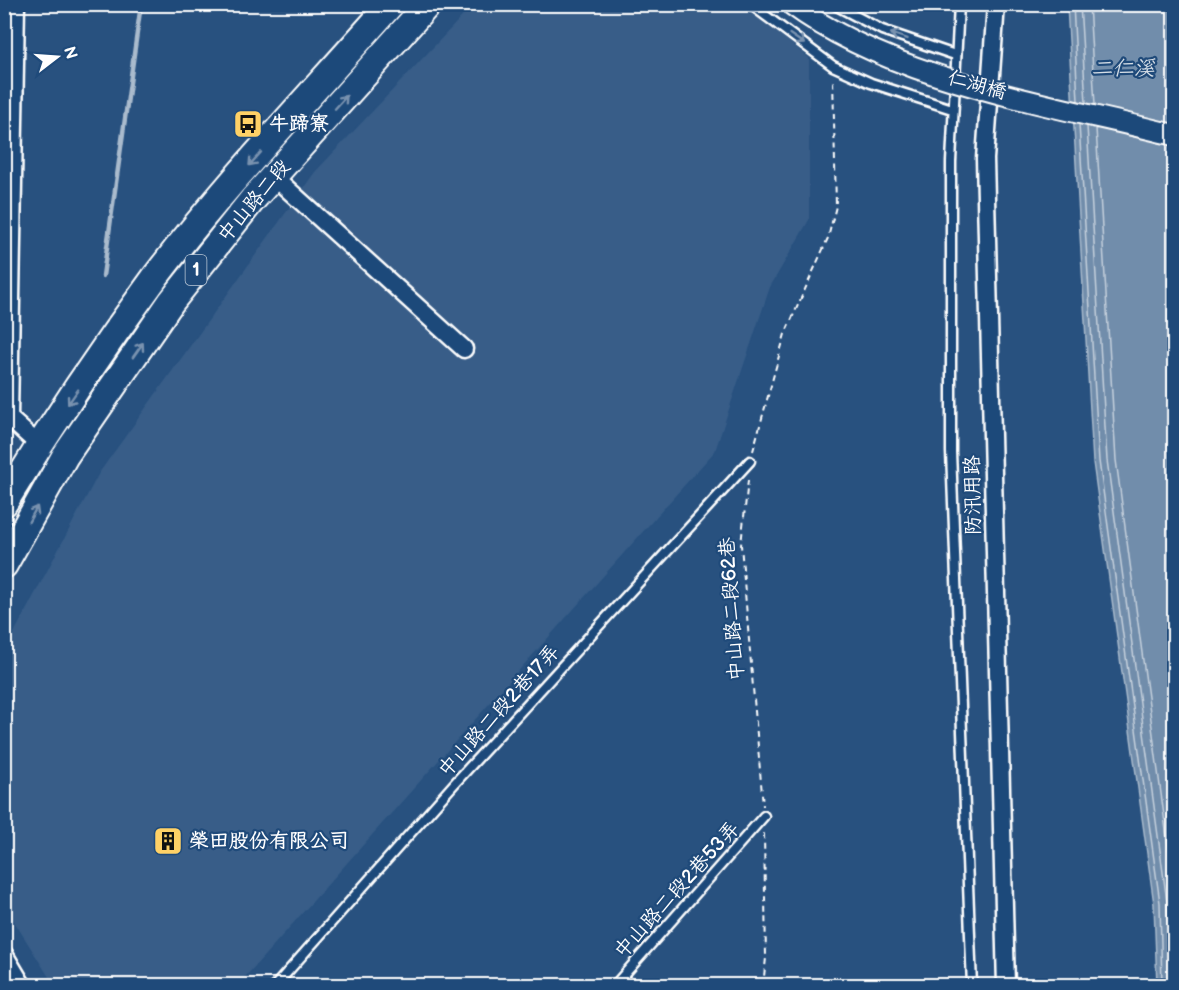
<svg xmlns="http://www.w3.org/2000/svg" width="1179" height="990" font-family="'Balsamiq Sans','LXGW WenKai TC',sans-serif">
  <rect width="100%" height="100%" fill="#28517f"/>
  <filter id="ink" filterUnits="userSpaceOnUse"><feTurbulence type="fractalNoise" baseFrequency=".0167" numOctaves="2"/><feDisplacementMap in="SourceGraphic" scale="12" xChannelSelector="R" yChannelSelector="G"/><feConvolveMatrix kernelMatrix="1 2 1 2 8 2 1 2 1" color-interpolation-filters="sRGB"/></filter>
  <g filter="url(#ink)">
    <polygon fill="#375d88" points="473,5 744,5 809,58 809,220 770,287 715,451 238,985 54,985 5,907 5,650 99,473 315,172"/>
    <polygon fill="#718dab" stroke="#aabbcd" stroke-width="1.5" points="1067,5 1174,5 1174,985 1157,985 1154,904 1093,462"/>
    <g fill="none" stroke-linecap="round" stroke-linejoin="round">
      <g stroke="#c6d1dd" stroke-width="1.5">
        <polyline points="1073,4 1078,101"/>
        <polyline points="1080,4 1086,103"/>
        <polyline points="1089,4 1095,105"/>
        <polyline points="1079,124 1099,461 1160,903 1162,986"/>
        <polyline points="1087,126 1107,460 1167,902 1170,986"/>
        <polyline points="1096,128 1116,460 1174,890"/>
      </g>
      <g stroke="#aabbcd" stroke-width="4.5">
        <polyline points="103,276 141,4"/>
        <polyline points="4,985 5,986"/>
      </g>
      <g stroke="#fff" stroke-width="13">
        <g id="service">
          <polyline points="750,4 833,66 871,83 952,109"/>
          <polyline points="833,4 882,30 955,55"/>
          <polyline points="959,4 951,162 951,452 972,986"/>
          <polyline points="275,986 454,784 750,461"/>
          <polyline points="614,986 764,816"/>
        </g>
      </g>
      <g stroke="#fff" stroke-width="21">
        <g id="minor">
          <polyline points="16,4 9,418 39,445"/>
          <polyline points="996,4 985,159 1006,986"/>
          <polyline points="273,176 464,349"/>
          <polyline points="4,954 23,986"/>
        </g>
      </g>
      <g stroke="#fff" stroke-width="30">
        <g id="primary">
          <path d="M4 503C51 425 102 349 156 276 228 181 312 94 391 4"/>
          <polyline points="4,565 65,456 171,302 253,199 428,4"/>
        </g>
      </g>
      <g stroke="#fff" stroke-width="2" stroke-dasharray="6 4.5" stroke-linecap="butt">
        <polyline points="753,451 785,334 828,238 836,206 833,78"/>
        <polyline points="748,480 741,545 763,806"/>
        <polyline points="763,986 766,958 764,833"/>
      </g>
      <use href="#service" stroke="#1f4a7a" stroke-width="8"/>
      <use href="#minor" stroke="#1f4a7a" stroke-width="16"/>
      <use href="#primary" stroke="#1f4a7a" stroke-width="26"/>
      <g stroke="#fff" stroke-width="24" stroke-linecap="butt">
        <path id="tertiary-bridge" d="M791 4C895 81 1050 104 1174 135"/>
      </g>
      <use href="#tertiary-bridge" stroke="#1f4a7a" stroke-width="20"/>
    </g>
    <defs><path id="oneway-shaft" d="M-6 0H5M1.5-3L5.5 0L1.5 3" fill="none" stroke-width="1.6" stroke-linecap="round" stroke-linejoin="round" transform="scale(1.5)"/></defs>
    <g stroke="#7992af">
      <use href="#oneway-shaft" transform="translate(899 36) rotate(-161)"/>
      <use href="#oneway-shaft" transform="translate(797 39) rotate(34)"/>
      <use href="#oneway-shaft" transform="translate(341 102) rotate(-48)"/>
      <use href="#oneway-shaft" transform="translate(255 159) rotate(132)"/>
      <use href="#oneway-shaft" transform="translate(138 350) rotate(-55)"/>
      <use href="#oneway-shaft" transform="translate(73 397) rotate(125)"/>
      <use href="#oneway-shaft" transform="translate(33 514) rotate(-61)"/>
    </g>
  </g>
  <defs>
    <g id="bus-square" transform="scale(1.5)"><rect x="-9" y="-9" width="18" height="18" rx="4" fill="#ffd166" stroke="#1f4a7a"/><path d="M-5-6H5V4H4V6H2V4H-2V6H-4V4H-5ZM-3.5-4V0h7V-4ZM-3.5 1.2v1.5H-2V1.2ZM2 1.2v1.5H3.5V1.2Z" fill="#111"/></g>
    <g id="building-square" transform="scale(1.5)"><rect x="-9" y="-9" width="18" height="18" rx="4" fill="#ffd166" stroke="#1f4a7a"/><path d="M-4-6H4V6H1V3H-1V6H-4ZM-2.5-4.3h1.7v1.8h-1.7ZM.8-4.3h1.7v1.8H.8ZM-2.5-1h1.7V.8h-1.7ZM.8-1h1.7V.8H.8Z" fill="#111"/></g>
  </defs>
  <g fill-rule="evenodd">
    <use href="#bus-square" x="248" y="124"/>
    <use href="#building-square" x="168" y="841"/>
  </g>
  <g text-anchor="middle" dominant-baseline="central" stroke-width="4.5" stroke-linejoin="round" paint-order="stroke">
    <rect fill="#1f4a7a" stroke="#bcc9d7" stroke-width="1.5" x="185.5" y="255" width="21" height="30" rx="4.5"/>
    <g font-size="18" font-weight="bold" fill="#fff">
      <text x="196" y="270">1</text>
    </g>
    <g font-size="20" fill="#fff" stroke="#1f4a7a">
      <text transform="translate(977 85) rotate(15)">仁湖橋</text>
      <text transform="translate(254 201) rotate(-50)">中山路二段</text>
      <text transform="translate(973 495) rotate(-91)">防汛用路</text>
      <text transform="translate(732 609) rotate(-94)">中山路二段62巷</text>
      <text transform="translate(499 711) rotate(-48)">中山路二段2巷17弄</text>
      <text transform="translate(677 890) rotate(-48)">中山路二段2巷53弄</text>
    </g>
    <g font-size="20" font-weight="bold" fill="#fff" stroke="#1f4a7a" text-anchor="start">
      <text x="269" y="124">牛蹄寮</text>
      <text x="189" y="841">榮田股份有限公司</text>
    </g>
    <g font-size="21" font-style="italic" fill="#d4dde6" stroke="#1f4a7a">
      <text x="1123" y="68">二仁溪</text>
    </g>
  </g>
  <rect width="1179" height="990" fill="none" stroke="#1f4a7a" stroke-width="24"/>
  <rect x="12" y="12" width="1155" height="966" fill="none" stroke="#fff" stroke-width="2" filter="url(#ink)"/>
  <g transform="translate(57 57) rotate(73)" stroke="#1f4a7a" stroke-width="4.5" paint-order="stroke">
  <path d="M0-4.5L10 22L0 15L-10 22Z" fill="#ffffff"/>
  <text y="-9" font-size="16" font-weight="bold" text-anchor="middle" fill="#ffffff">N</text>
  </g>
</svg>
